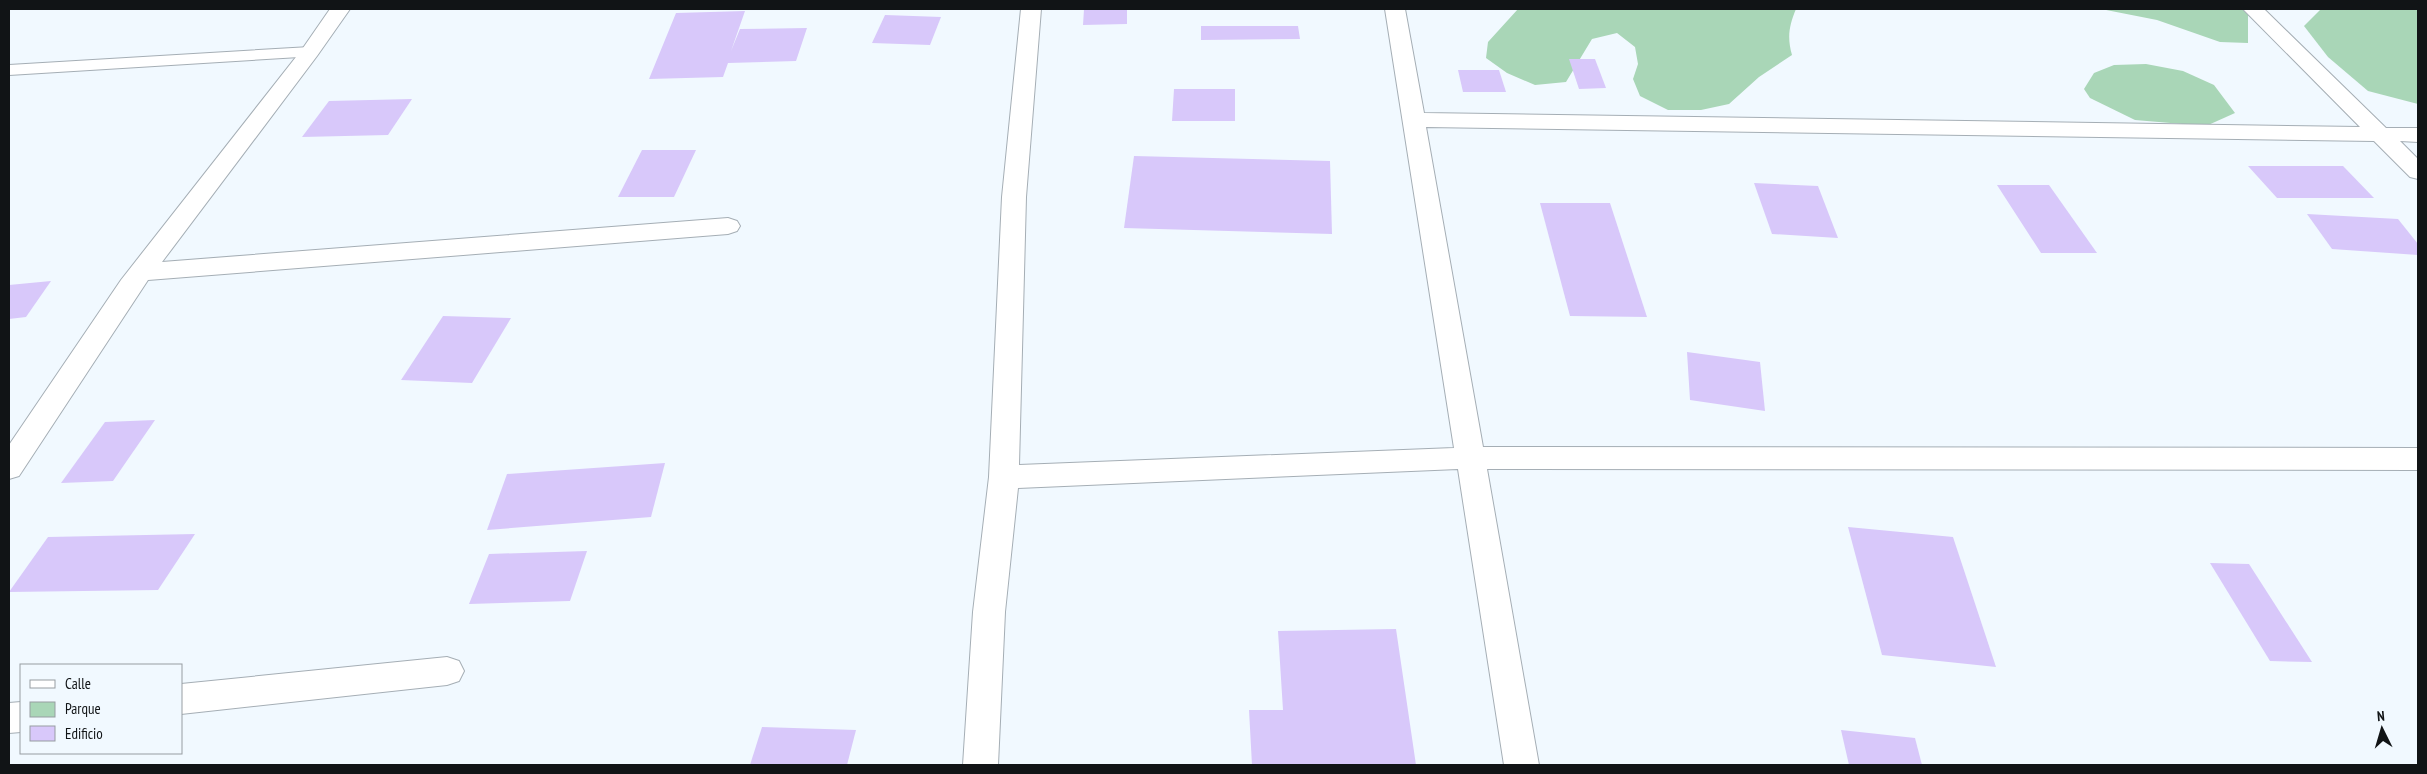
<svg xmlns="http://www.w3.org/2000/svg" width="2427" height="774" font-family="'PT Sans Narrow',sans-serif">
  <rect width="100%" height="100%" fill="#f1f9ff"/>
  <g fill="#a9d6b7">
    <path d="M1518 9H1796C1789 26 1787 37 1792 55L1759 77 1729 104 1701 110H1668L1640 96 1633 79 1638 64 1635 47 1617 33 1592 39 1566 82 1535 85 1507 73 1486 58 1488 42Z"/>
    <polygon points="2101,9 2242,9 2248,15 2248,43 2220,42 2157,20"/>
    <polygon points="2321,9 2418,9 2418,104 2368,91 2328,57 2304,26"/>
    <polygon points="2146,64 2183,71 2214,85 2235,113 2206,126 2135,120 2090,98 2084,89 2094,73 2114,65"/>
  </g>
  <g fill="#d8c8fa">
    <polygon points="1084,9 1127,9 1127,24 1083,25"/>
    <polygon points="745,11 731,51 740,29 807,28 796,61 728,63 723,77 649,79 676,13"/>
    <polygon points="885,15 941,17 930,45 872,43"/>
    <polygon points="1201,26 1298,26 1300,39 1201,40"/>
    <polygon points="1569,59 1595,59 1606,88 1579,89"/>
    <polygon points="1458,70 1499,70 1506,92 1463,92"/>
    <polygon points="1174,89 1235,89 1235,121 1172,121"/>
    <polygon points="412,99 388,135 302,137 329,101"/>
    <polygon points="642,150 696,150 674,197 618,197"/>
    <polygon points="1134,156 1330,161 1332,234 1124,228"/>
    <polygon points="2248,166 2343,166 2374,198 2277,198"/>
    <polygon points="1754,183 1818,186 1838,238 1772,234"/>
    <polygon points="1997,185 2049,185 2097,253 2041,253"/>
    <polygon points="1540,203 1610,203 1647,317 1570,316"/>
    <polygon points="2307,214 2398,219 2418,244 2418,255 2332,249"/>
    <polygon points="51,281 26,317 9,319 9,285"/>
    <polygon points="443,316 511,318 472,383 401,380"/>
    <polygon points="1687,352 1760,362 1765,411 1690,400"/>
    <polygon points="155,420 113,481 61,483 105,422"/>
    <polygon points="665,463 651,517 487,530 507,474"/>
    <polygon points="1848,527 1953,537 1996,667 1882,655"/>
    <polygon points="195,534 158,590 9,592 48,537"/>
    <polygon points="587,551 570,601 469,604 489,554"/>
    <polygon points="2210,563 2249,564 2312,662 2270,661"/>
    <polygon points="1396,629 1416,765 1252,765 1249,710 1283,710 1278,631"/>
    <polygon points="762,727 856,730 847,765 750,765"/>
    <polygon points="1841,730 1915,738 1922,765 1849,765"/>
  </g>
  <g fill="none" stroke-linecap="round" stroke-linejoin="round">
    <g stroke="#a5aeb5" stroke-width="2">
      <polygon id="lane" points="310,47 316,48 319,52 316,56 9,75 9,65"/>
    </g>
    <g stroke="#a5aeb5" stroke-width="2">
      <g id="street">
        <polygon points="330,9 350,9 317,56 162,262 728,218 737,221 740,226 737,231 728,234 148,280 19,476 9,479 9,445 121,280 303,48"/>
        <polygon points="1021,9 1041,9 1026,197 1019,465 1454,448 1385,9 1405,9 1424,113 2360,127 2243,9 2264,9 2386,128 2418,128 2418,142 2400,141 2418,159 2418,179 2410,177 2374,141 1426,127 1483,447 2418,448 2418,470 1487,469 1539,765 1504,765 1458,469 1018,488 1005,612 998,765 963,765 973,612 989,477 1002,197"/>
        <polygon points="447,657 459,661 464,671 459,681 447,685 181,714 181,684"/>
        <polygon points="21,702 21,732 9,733 9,703"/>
      </g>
    </g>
    <use href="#lane" fill="#fff" fill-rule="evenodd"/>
    <use href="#street" fill="#fff" fill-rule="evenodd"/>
  </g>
  <rect width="2427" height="774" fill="none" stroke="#111416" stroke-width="20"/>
  <rect x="20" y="664" width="162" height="90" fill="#f1f9ff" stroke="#979da2"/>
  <rect x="30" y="680" width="25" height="8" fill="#ffffff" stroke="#979da2"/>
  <text x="65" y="689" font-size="15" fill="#111416">Calle</text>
  <rect x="30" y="702" width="25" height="15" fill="#a9d6b7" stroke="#979da2"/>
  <text x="65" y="714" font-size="15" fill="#111416">Parque</text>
  <rect x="30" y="726" width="25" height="15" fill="#d8c8fa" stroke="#979da2"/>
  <text x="65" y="739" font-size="15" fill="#111416">Edificio</text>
  <g transform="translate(2382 729) rotate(355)" stroke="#f1f9ff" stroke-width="4" paint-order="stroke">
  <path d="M0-4L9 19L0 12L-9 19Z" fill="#111416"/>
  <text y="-8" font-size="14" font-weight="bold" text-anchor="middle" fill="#111416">N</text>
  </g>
</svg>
